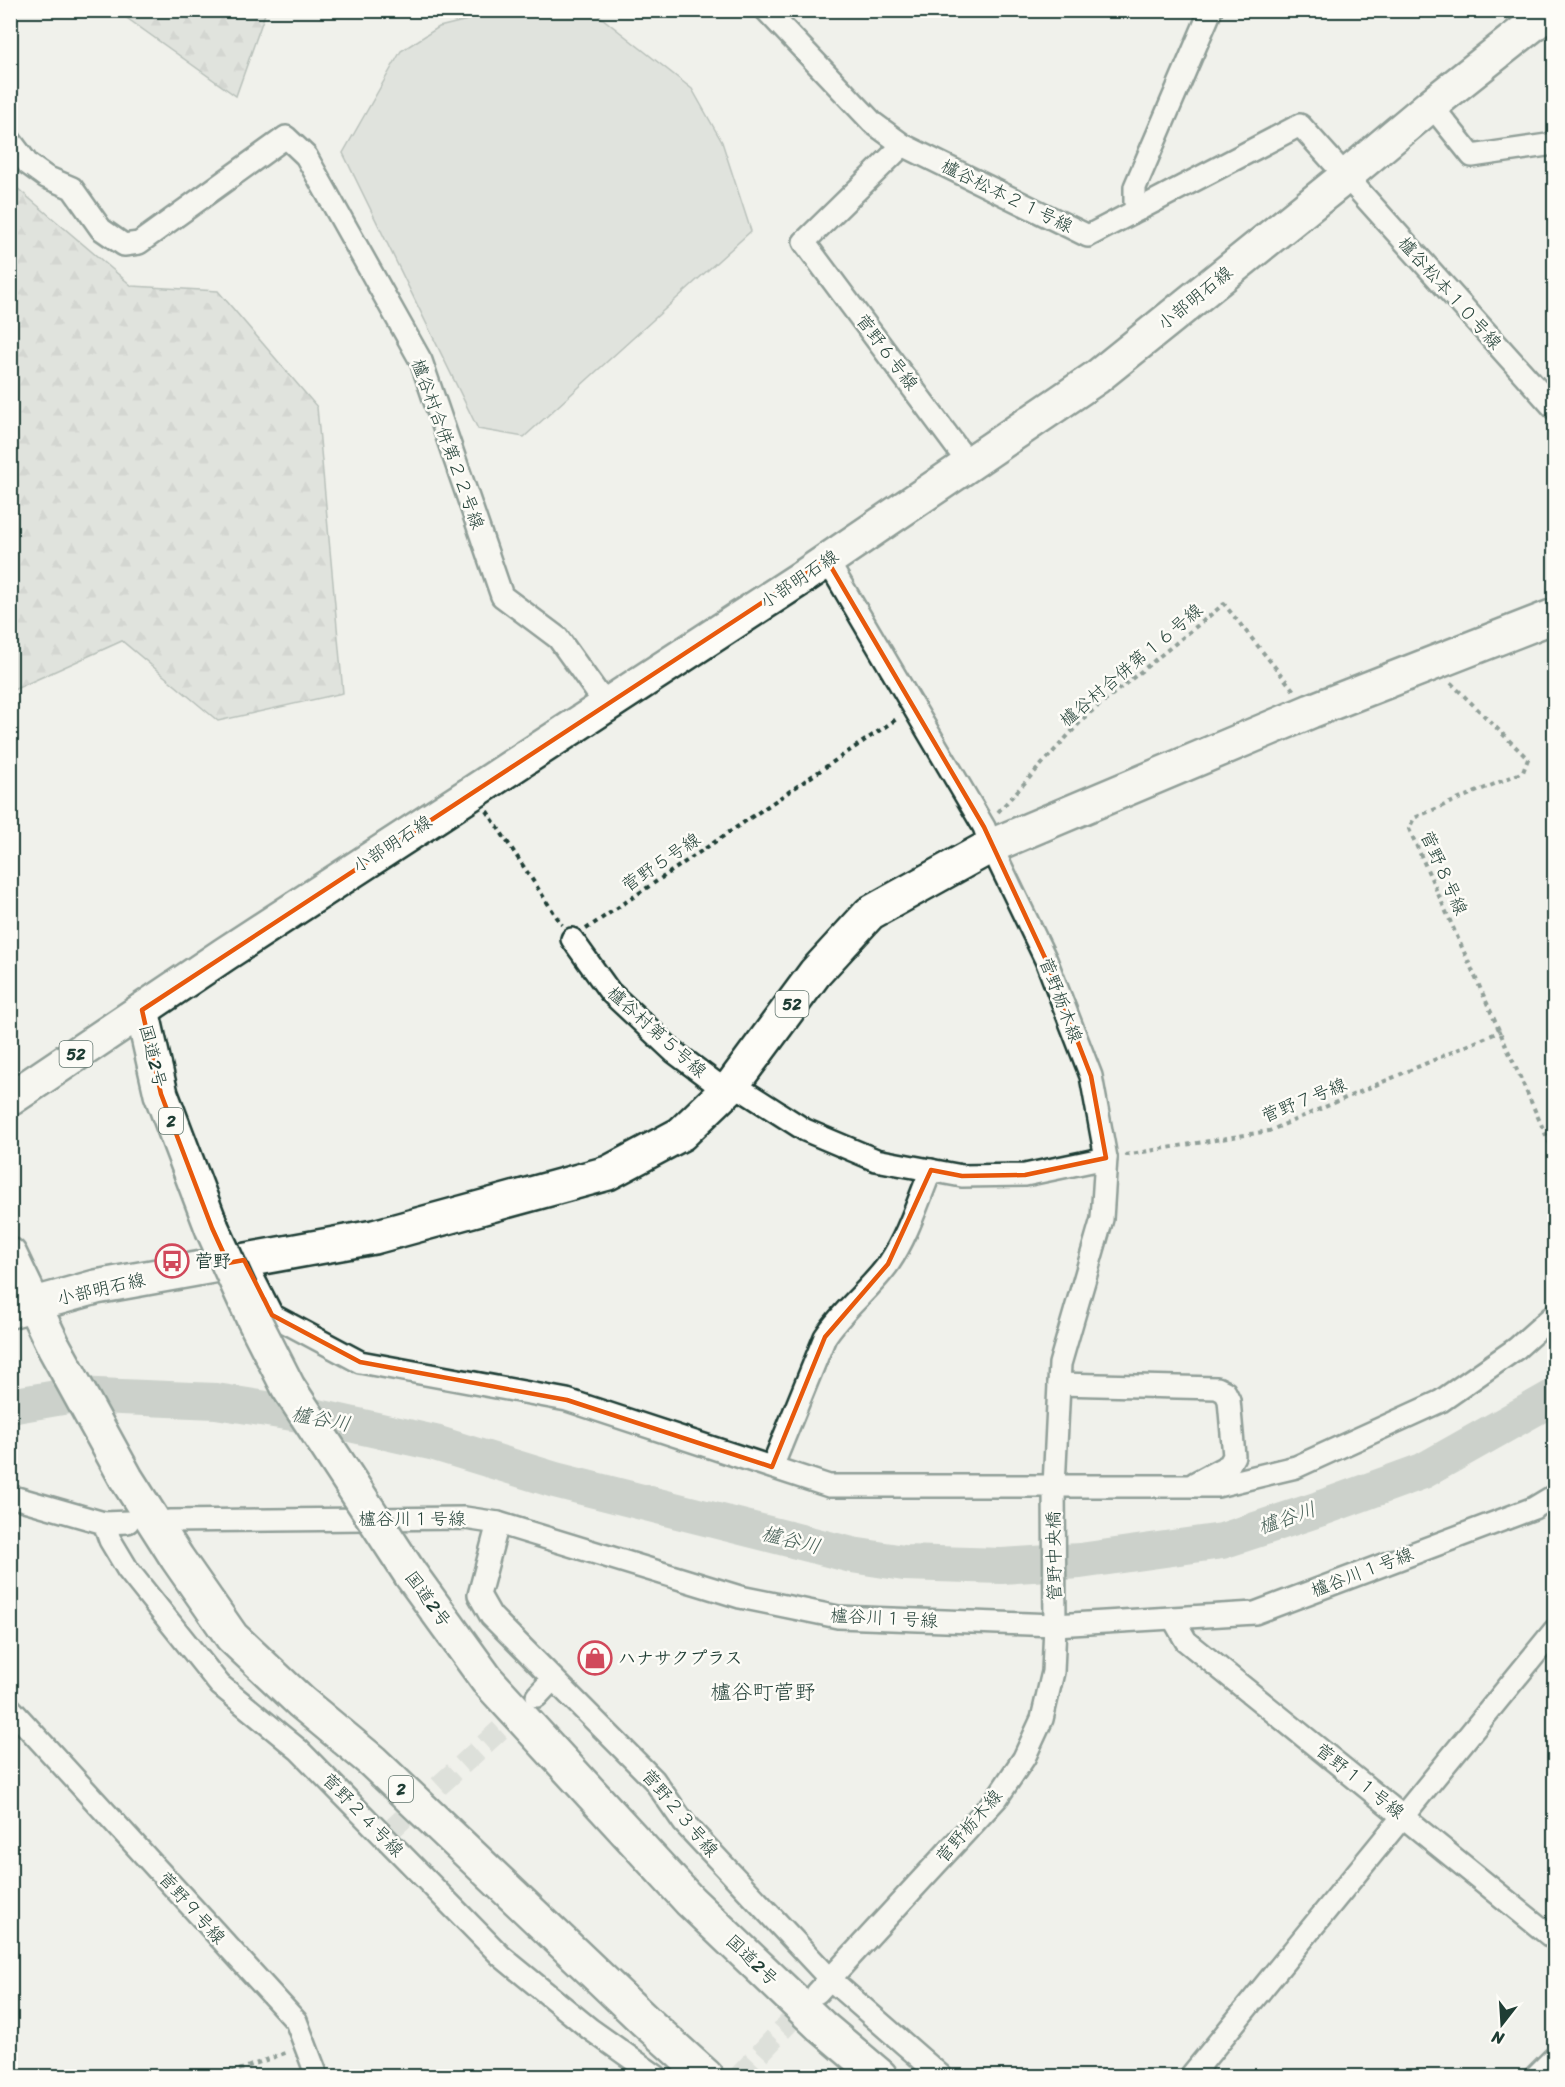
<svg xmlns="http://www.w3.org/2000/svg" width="1565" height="2087" font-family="Sriracha,'Klee One',sans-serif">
  <defs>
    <pattern id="forest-firs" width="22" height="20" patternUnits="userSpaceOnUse" patternTransform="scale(1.5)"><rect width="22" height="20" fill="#cdd3cd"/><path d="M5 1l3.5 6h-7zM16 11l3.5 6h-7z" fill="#b0b6b1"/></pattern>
  </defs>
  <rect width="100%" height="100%" fill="#f0f1eb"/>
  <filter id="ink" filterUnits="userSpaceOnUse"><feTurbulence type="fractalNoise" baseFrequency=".0167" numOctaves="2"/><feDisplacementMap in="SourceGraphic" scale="12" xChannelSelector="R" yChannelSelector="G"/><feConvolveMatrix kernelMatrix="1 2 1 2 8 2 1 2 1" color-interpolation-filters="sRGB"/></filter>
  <g filter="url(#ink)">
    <polygon fill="#cdd3cd" stroke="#768880" stroke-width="1.5" points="504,11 593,11 692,89 722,142 751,231 524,437 478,429 343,153 401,51 439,27"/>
    <g fill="url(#forest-firs)" stroke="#768880" stroke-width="1.5">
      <polygon points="117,11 266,11 236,96"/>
      <polygon points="10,182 132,286 218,291 317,407 343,693 218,721 122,641 11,691"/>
    </g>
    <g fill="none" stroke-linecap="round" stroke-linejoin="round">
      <polyline stroke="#9faca4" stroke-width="36" points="10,1406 74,1395 216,1401 318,1417 435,1443 555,1480 852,1555 904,1563 1002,1566 1080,1561 1222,1541 1319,1509 1423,1471 1554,1397"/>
      <g stroke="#c6cdc6" stroke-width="21" stroke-dasharray="21 10" stroke-linecap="butt">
        <polyline points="393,1828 525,1707"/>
        <polyline points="739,2076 810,2000"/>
      </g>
      <g stroke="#1f3d34" stroke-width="26">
        <g id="minor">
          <polyline points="766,10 873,123 903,145 1088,236 1300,125 1554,408"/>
          <polyline points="1431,105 1472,156 1554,144"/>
          <polyline points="10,140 28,164 46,177 72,188 101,229 124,245 139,243 286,137 306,156 421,361 502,596 558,638 606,705"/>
          <polyline points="903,145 804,242 969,464"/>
          <polyline points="1140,209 1135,203 1135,187 1211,10"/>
          <polyline points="572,939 610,992 674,1052 726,1091"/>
          <polyline points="733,1084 805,1130 876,1160 962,1176 1025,1175 1106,1158"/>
          <polyline points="244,1260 272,1315 360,1362 567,1400 829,1486 1217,1486 1296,1467 1441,1401 1517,1348 1554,1315"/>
          <polyline points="1059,1384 1217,1388 1225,1392 1229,1400 1234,1456 1229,1465 1195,1483"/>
          <path d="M772 1467 825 1337C843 1309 870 1290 889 1263 908 1235 918 1201 931 1170"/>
          <polyline points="10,1496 104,1523 128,1522"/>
          <polyline points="169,1521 465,1518 498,1523 740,1597 838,1617 1055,1625 1255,1613 1534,1508 1554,1496"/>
          <polyline points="104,1523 110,1540 128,1570 220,1685 299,1750 501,1956 590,2029 656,2076"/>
          <polyline points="498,1523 479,1595 491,1616 654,1780 684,1823 830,1979 941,2076"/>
          <polyline points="1173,1618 1186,1641 1554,1939"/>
          <polyline points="537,1696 553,1679"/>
          <polyline points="10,1708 296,2021 317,2076"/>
          <polyline points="817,1993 997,1798 1024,1758 1042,1719 1053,1672 1055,1625 1054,1486 1060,1364 1102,1219 1106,1158 1091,1076 1046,960 991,846 984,827 827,560"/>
          <polyline points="1191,2076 1554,1631"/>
          <polyline points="1536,2076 1554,2058"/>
        </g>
      </g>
      <g stroke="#1f3d34" stroke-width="38">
        <g id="primary">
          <polyline points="10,1099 225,954 803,577 1097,377 1345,177 1431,105 1551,10"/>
          <polyline points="10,1311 96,1287 374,1237 608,1173 681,1134 733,1084 815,973 870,913 991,846 1311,711 1554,616"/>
        </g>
      </g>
      <g stroke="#1f3d34" stroke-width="38">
        <g id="trunk">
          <polyline points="142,1010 161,1094 212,1228"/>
          <polyline points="10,1255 54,1347 126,1478 177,1558 232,1637 301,1702 372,1761 645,2021 706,2076"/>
          <polyline points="411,1575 487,1680 690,1901 821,2026 880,2076"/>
        </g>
      </g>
      <g stroke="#1f3d34" stroke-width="4" stroke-dasharray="4.5 4.5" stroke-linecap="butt">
        <polyline points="1451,683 1528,759 1523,772 1414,818 1409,829 1554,1153"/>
        <polyline points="487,811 562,925"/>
        <polyline points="998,812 1086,716 1224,604 1295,692"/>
        <polyline points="586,929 898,718"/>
        <polyline points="1125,1155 1269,1131 1501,1031"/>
        <polyline points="222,2076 288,2052"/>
      </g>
      <use href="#minor" stroke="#fdfcf7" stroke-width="21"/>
      <use href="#primary" stroke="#fdfcf7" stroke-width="33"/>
      <use href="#trunk" stroke="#fdfcf7" stroke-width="33"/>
      <g stroke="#1f3d34" stroke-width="38" stroke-linecap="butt">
        <polyline id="trunk-bridge" points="212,1228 253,1318 288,1387 411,1575"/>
      </g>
      <use href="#trunk-bridge" stroke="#fdfcf7" stroke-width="33"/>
    </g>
  </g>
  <path d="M0 0H1565V2087H0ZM827 560 984 827 1046 960 1091 1076 1106 1158 1025 1175 962 1176 931 1170 888 1264 825 1337 772 1467 567 1400 360 1362 272 1315 244 1260 228 1263 212 1228 161 1094 142 1010Z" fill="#f0f1eb" fill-opacity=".55" fill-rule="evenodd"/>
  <path fill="none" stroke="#e8590c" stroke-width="4.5" stroke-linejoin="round" d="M827 560 984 827 1046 960 1091 1076 1106 1158 1025 1175 962 1176 931 1170 888 1264 825 1337 772 1467 567 1400 360 1362 272 1315 244 1260 228 1263 212 1228 161 1094 142 1010Z"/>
  <defs>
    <g id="bus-ring" transform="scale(1.725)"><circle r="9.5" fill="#fdfcf7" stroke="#d1495b" stroke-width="1.5"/><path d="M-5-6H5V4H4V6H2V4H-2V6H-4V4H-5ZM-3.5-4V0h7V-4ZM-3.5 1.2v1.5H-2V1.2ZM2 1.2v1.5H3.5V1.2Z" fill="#d1495b"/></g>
    <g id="shop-ring" transform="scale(1.725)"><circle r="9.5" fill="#fdfcf7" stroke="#d1495b" stroke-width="1.5"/><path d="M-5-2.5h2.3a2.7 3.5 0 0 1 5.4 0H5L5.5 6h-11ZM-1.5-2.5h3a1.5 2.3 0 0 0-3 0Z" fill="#d1495b"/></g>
  </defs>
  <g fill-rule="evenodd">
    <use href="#bus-ring" x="172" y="1261"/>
    <use href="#shop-ring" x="595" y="1658"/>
  </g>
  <g text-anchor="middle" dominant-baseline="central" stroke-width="5" stroke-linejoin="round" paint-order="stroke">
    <g fill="#fdfcf7" stroke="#62766e" stroke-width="1.5">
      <rect x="775.5" y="991" width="33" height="26" rx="4.5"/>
      <rect x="59.5" y="1041" width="33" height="26" rx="4.5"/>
      <rect x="159" y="1108" width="24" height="26" rx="4.5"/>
      <rect x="389" y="1776" width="24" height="26" rx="4.5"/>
    </g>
    <g font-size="16" font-weight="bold" fill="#1f3d34">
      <text x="792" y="1004">52</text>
      <text x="76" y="1054">52</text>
      <text x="171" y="1121">2</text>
      <text x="401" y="1789">2</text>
    </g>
    <g font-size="18" fill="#1f3d34" stroke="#fdfcf7">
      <text transform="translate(1007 196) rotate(26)">櫨谷松本２１号線</text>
      <text transform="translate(1450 293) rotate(48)">櫨谷松本１０号線</text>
      <text transform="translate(1195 298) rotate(-39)">小部明石線</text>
      <text transform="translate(887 352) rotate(53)">菅野６号線</text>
      <text transform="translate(448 444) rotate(70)">櫨谷村合併第２２号線</text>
      <text transform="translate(799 579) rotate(-34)">小部明石線</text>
      <text transform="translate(1131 665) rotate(-40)">櫨谷村合併第１６号線</text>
      <text transform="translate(392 844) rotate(-33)">小部明石線</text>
      <text transform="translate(661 862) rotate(-34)">菅野５号線</text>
      <text transform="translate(1444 873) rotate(66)">菅野８号線</text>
      <text transform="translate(1061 1000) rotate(69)">菅野栃木線</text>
      <text transform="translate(657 1032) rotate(42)">櫨谷村第５号線</text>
      <text transform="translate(153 1056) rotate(76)">国道2号</text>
      <text transform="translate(1304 1100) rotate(-22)">菅野７号線</text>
      <text transform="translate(101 1289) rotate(-13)">小部明石線</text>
      <text x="412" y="1519">櫨谷川１号線</text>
      <text transform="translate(1054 1556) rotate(-91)">管野中央橋</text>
      <text transform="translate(1362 1572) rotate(-21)">櫨谷川１号線</text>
      <text transform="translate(428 1599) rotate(54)">国道2号</text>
      <text transform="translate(884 1618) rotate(3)">櫨谷川１号線</text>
      <text transform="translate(1360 1781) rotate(39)">菅野１１号線</text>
      <text transform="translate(680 1813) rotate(50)">菅野２３号線</text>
      <text transform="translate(363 1815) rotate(46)">菅野２４号線</text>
      <text transform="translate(969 1826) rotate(-49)">菅野栃木線</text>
      <text transform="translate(192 1908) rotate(48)">菅野９号線</text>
      <text transform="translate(752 1960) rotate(44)">国道2号</text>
    </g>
    <g font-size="18" font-weight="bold" fill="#1f3d34" stroke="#fdfcf7" text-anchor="start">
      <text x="195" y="1261">菅野</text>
      <text x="618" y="1658">ハナサクプラス</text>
    </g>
    <g font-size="20" font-style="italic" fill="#455e56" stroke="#fdfcf7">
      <text transform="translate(321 1419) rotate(11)">櫨谷川</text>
      <text transform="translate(1287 1518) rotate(-19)">櫨谷川</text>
      <text transform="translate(791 1540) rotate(14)">櫨谷川</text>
    </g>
    <g font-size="21" fill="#1f3d34" stroke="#fdfcf7">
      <text x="763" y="1692">櫨谷町菅野</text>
    </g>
  </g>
  <rect width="1565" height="2087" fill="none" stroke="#fdfcf7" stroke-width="36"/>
  <rect x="18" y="18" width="1529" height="2051" fill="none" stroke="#1f3d34" stroke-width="2" filter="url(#ink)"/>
  <g transform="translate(1502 2024) rotate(197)" stroke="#fdfcf7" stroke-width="4.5" paint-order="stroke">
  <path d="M0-4.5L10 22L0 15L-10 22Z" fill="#1f3d34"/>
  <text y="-9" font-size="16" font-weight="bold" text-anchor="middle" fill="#1f3d34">N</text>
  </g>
</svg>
